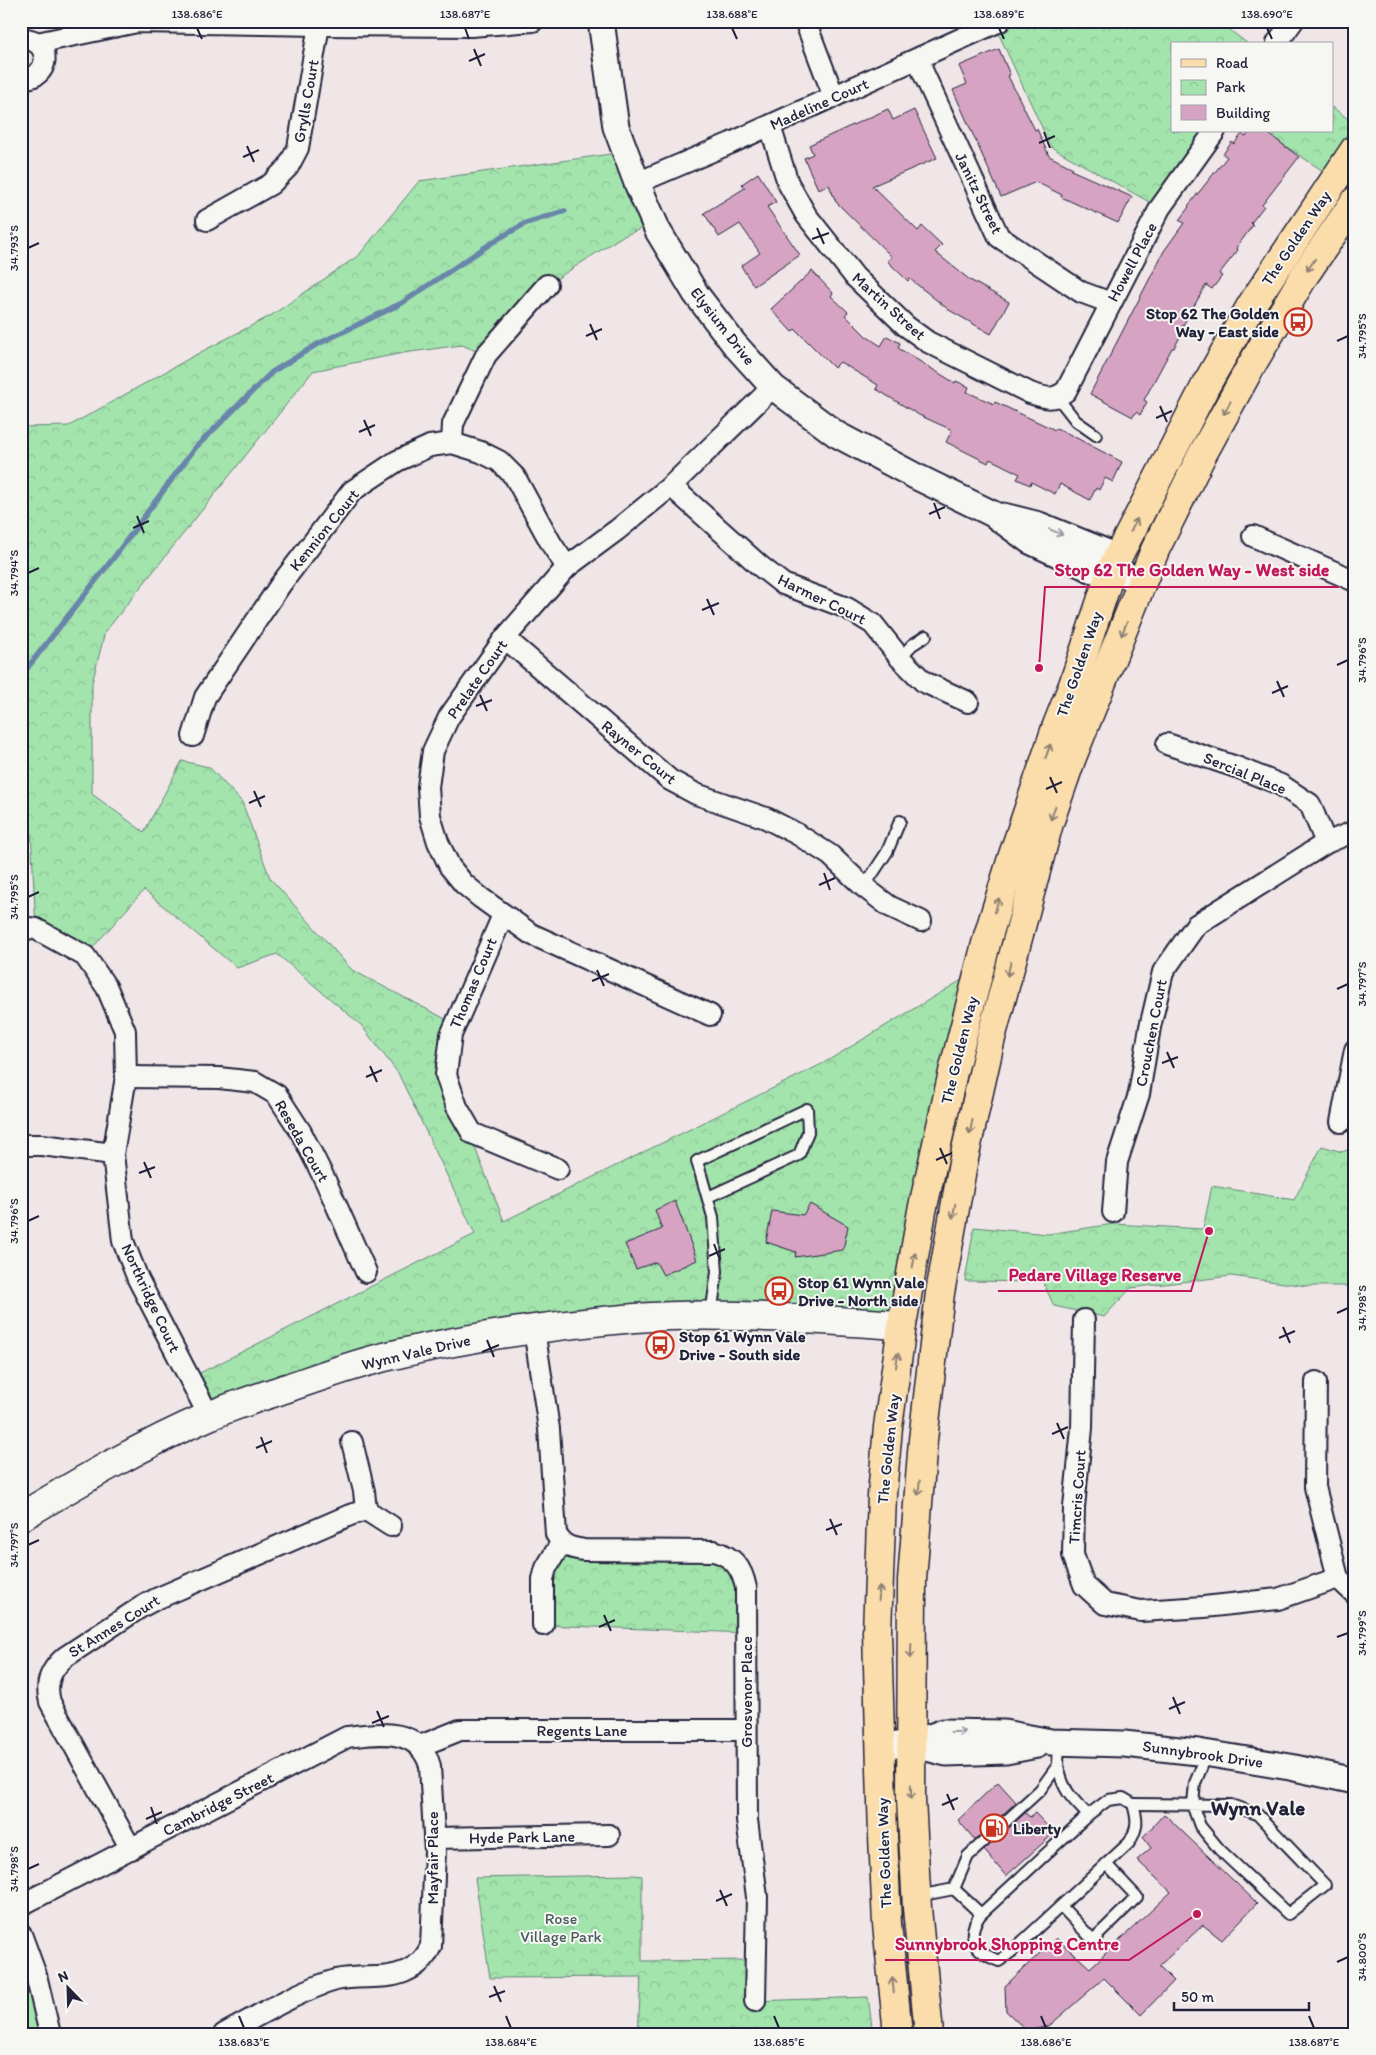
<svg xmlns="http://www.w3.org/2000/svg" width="1376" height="2055" font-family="Itim,sans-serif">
  <defs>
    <pattern id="park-crowns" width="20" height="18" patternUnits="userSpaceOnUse" patternTransform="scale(1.25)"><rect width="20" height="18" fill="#a3e4ad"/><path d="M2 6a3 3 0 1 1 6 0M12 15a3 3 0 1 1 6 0" fill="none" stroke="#8cc396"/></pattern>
  </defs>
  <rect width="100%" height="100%" fill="#f0e6e8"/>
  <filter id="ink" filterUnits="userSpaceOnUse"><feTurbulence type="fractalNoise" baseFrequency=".02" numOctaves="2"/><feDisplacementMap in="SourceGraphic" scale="10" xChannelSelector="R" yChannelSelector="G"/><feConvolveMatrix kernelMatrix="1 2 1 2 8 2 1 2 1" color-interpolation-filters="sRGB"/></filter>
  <g filter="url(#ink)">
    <polygon fill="#a3e4ad" stroke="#628374" points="21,1940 49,2034 21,2034"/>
    <g fill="url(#park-crowns)" stroke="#628374">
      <polygon points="1000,21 1218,21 1248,44 1172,44 1172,131 1214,131 1160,208 1051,147 994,24"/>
      <polygon points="1332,107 1355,124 1355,149 1335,179 1263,131 1332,131"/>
      <polygon points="625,152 655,223 621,237 547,285 486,355 462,345 403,353 313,371 105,632 92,683 92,794 144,832 182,761 209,767 242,802 270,878 352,970 455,1024 446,1075 504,1221 822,1064 980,969 902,1325 522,1331 209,1416 190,1378 475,1234 398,1073 361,1025 277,954 237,968 144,890 85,956 36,929 31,830 21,831 21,427 69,426 197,354 272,315 359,255 419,181"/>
      <polygon points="1322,1146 1342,1152 1355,1147 1355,1286 1307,1286 1231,1276 1131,1288 1104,1317 1054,1306 1043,1282 965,1281 974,1227 1048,1234 1113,1224 1203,1229 1212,1186 1294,1200"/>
      <polygon points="561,1543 736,1563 746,1633 543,1625 545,1571"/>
      <polygon points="633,1875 642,1876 642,1961 755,1960 755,2001 868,1997 873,2034 638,2034 641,1977 490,1978 475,1878"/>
    </g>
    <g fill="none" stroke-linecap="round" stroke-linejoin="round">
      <polyline stroke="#6985a9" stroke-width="5.5" points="21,676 115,556 195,448 272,372 316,345 402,303 496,240 526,223 565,211"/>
    </g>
    <g fill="#d6a4c2" stroke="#22223b">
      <polygon points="999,49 1010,75 1008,76 1035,130 1037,129 1049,156 1073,168 1071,170 1132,197 1118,223 1061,197 1062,195 1036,182 1001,197 953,90 967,84 959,66"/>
      <polygon points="888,109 893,120 914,110 937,158 872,186 918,231 922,226 942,245 935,252 970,280 1009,302 991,334 949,310 910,279 908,281 887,261 892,257 836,202 829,185 818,189 804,158 813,154 809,145"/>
      <polygon points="1250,131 1265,131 1299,157 1262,205 1264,206 1251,223 1253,225 1236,248 1238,250 1219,274 1222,276 1212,289 1206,285 1178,334 1181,335 1174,348 1172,348 1144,400 1147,402 1140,415 1136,412 1133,417 1090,394 1164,251 1184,223 1179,220 1189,207 1188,206 1227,157 1223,154 1232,142 1234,144 1242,134 1246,137"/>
      <polygon points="758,173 776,202 767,207 800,255 754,286 741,266 760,253 740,224 719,237 704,213 745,188 742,184"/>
      <polygon points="812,271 833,293 831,296 848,312 845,315 866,336 881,346 887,336 900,343 898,348 955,383 956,381 969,387 967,392 994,404 995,402 1055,430 1056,428 1069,434 1122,462 1113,482 1105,478 1099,490 1096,488 1090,500 1060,484 1055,494 1031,482 1030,485 1017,479 1020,474 990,459 988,463 946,442 952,430 919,415 876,389 878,385 840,362 834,368 795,329 792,332 771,309"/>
      <polygon points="675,1201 697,1260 663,1275 656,1262 636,1269 625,1244 662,1229 655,1210"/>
      <polygon points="810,1204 848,1226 843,1250 795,1257 796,1252 766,1242 772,1211 803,1215"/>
      <polygon points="998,1782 1016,1802 975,1840 958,1820"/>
      <polygon points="1025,1813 1030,1817 1035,1813 1054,1833 1006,1876 984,1850"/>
      <polygon points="1164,1814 1257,1903 1222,1940 1203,1925 1159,1966 1174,1981 1141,2015 1104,1978 1049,2026 1027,2031 1006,2011 1005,1986 1056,1938 1090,1968 1171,1892 1137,1860 1151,1848 1143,1837"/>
    </g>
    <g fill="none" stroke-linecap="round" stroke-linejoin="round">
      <g stroke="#22223b" stroke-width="14">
        <g id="service">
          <polyline points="1058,398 1076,421 1096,435"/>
          <polyline points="900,658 912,645 926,636"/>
          <polyline points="864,887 887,852 900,821"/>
          <polyline points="708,1197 799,1155 808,1132 807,1109 697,1161 713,1217 717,1272 711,1315"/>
          <path d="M1058 1765C1062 1789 1071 1798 1088 1815"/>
          <polyline points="1133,1804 1231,1805 1257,1814 1325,1885 1288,1914 1219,1849 1200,1826 1193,1807 1193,1804 1195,1783 1207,1754"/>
          <path d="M954 1889 981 1914 1088 1815 1108 1800 1123 1798 1133 1804C1138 1821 1138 1828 1129 1843L1011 1952 999 1961C975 1952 964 1936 981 1914"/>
          <polyline points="918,1896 954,1889 968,1856 1040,1790 1058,1765 1059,1743"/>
          <polyline points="1061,1906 1093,1940 1137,1897 1106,1864"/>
        </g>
      </g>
      <g stroke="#22223b" stroke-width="24">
        <g id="minor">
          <polyline points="805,21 834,97"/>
          <path d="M21 39C55 37 50 83 21 77"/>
          <polyline points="37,43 137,22 319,25 471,26 533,21"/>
          <polyline points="1277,43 1293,21"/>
          <polyline points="921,57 922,70 999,237 1081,292 1111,303"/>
          <path d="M770 126 788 183 806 215 855 277 906 326 928 342 1030 393C1045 398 1053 401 1066 391L1160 208 1215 131"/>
          <polyline points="637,183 731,143 1000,21"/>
          <polyline points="207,220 271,184 288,167 298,148 319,25"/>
          <polyline points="452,443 453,424 486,355 547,285"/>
          <polyline points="671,486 760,566 783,584 847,608 873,624 900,658 924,682 968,702"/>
          <polyline points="1253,536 1355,581"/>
          <polyline points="505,638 670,780 696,794 766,818 797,834 830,855 864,887 889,906 921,921"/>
          <polyline points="193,736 205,697 281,584 352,491 397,461 430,446 452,443 481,452 499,461 515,477 552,545 567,567"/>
          <polyline points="1167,744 1239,768 1281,785 1310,804 1326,843"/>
          <polyline points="503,915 451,1035 446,1075 457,1107 472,1133 558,1169"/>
          <polyline points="21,927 36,929 85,956 107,988 125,1031 126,1077 113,1154 123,1241 138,1279 209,1416"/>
          <polyline points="710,1015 531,934 481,898 464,884 450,867 438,842 430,816 428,787 433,751 449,717 505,638 567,567 617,530 671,486 773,387"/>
          <polyline points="126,1077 219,1078 255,1082 277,1095 301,1132 326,1182 366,1272"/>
          <polyline points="1341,1122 1355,1050"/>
          <polyline points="21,1145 42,1145 113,1154"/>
          <polyline points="1113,1212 1117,1162 1139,1094 1150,1027 1163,972 1196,925 1326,843 1355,831"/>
          <polyline points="1084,1320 1082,1428 1074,1507 1073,1555 1084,1585 1105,1604 1141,1611 1204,1607 1278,1599 1338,1578"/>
          <path d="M534 1329 549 1429 556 1534C563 1546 570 1548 584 1550L714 1551C734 1557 742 1568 746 1588L747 1820 757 1897 755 2001"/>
          <polyline points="1316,1382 1315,1487 1338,1578 1355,1594"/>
          <polyline points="352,1442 364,1491 366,1510"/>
          <polyline points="543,1625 543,1579 546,1568 561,1543"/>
          <polyline points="420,1746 460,1730 746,1730"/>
          <polyline points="434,1838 609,1835"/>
          <path d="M131 1849 50 1702C45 1683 50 1670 65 1657L141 1607 156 1599 350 1515 366 1510 391 1526"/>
          <path d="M21 1905 347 1737C380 1733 419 1727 430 1766L435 1852 431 1946C425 1959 418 1966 404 1972 382 1981 359 1974 336 1980 300 1990 258 2016 224 2034"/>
          <polyline points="21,1934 36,1975 50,2034"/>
        </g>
      </g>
      <g stroke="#22223b" stroke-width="29">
        <g id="tertiary">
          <polyline points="601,21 616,127 637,183 658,231 696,294 735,345 773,387 836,434 915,476 993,514 1030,541 1093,570 1112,568 1142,583"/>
          <polyline points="1003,516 1039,525 1103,551 1112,568"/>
          <polyline points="911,1744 946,1753 1006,1751 1037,1745"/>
          <polyline points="881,1746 911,1744 944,1732 1004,1733 1051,1742 1124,1744 1198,1752 1290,1767 1355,1781"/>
        </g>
      </g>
      <g stroke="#22223b" stroke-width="31">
        <path id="secondary" d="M21 1517C82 1480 144 1444 209 1416 234 1405 261 1397 287 1388 322 1376 357 1363 393 1355 472 1336 554 1325 635 1318 724 1311 813 1320 902 1325"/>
      </g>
      <g stroke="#22223b" stroke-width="31">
        <g id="primary">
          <polyline points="898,2034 887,1924 883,1836 877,1632 882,1495 888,1427 902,1325 922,1211 953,1072 988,936 1012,858 1056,728 1073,685 1112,568 1206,385 1252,304 1355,149"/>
          <polyline points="929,2034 917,1908 911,1799 912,1580 923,1440 940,1293 963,1163 991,1038 1049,823 1072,757 1155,550 1202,455 1251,366 1304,276 1355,201"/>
        </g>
      </g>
      <use href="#service" stroke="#f6f6f2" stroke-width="10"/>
      <use href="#minor" stroke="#f6f6f2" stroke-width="20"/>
      <use href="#tertiary" stroke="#f6f6f2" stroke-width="25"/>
      <use href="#secondary" stroke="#f6f6f2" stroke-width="28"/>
      <use href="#primary" stroke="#faddab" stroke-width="28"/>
    </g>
    <defs><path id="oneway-shaft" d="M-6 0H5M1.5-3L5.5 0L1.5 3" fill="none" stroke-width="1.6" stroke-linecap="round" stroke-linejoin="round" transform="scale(1.25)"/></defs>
    <g stroke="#8e8073">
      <use href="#oneway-shaft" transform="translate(1311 265) rotate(124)"/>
      <use href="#oneway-shaft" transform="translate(1227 408) rotate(118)"/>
      <use href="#oneway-shaft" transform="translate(1134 525) rotate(-63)"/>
      <use href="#oneway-shaft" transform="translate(1124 629) rotate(112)"/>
      <use href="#oneway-shaft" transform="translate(1048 751) rotate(-70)"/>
      <use href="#oneway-shaft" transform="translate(1053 813) rotate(109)"/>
      <use href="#oneway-shaft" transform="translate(997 905) rotate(-73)"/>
      <use href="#oneway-shaft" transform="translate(1009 969) rotate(104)"/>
      <use href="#oneway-shaft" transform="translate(971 1127) rotate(102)"/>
      <use href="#oneway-shaft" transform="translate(954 1211) rotate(100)"/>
      <use href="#oneway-shaft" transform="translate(914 1260) rotate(-80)"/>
      <use href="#oneway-shaft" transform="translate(897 1360) rotate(-82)"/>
      <use href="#oneway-shaft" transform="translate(919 1488) rotate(95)"/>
      <use href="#oneway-shaft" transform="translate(879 1593) rotate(-88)"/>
      <use href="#oneway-shaft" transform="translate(911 1651) rotate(92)"/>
      <use href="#oneway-shaft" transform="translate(911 1792) rotate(89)"/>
      <use href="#oneway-shaft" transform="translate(893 1985) rotate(-96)"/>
    </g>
    <g stroke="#9797a0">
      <use href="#oneway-shaft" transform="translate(1056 532) rotate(23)"/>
      <use href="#oneway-shaft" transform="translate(958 1732)"/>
    </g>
  </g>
  <path fill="none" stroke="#22223b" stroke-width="2" d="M197 28 202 39M465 28 469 39M732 28 737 39M999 28 1004 39M1267 28 1272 39M474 49 481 66M469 61 485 54M1044 132 1050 148M1039 143 1055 136M247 146 254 162M243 157 259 150M817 228 824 244M812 239 829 233M28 248 39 243M590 324 597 340M586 336 602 329M1337 341 1348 336M1160 406 1167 422M1156 418 1172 411M364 420 371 436M359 432 375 425M934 503 940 519M929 514 945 507M137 516 144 533M133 528 149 521M28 573 39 568M707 599 714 615M702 610 719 603M1337 665 1348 660M1277 681 1284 697M1272 693 1288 686M480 695 487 711M476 706 492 700M1050 777 1057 793M1046 789 1062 782M254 791 261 807M249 803 265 796M824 873 830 890M819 885 835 878M28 897 39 892M597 970 604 986M592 981 609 974M1337 989 1348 984M1167 1052 1174 1068M1162 1063 1178 1057M370 1066 377 1082M366 1077 382 1070M940 1148 947 1164M936 1160 952 1153M144 1162 151 1178M139 1173 155 1167M28 1221 39 1216M714 1244 720 1260M709 1256 725 1249M1337 1313 1348 1308M1283 1327 1290 1343M1279 1338 1295 1331M487 1340 494 1357M482 1352 499 1345M1057 1423 1064 1439M1052 1434 1068 1427M261 1437 267 1453M256 1448 272 1441M830 1519 837 1535M826 1530 842 1524M28 1545 39 1540M604 1615 611 1631M599 1627 615 1620M1337 1637 1348 1633M1173 1697 1180 1714M1169 1709 1185 1702M377 1711 384 1727M372 1723 389 1716M947 1794 954 1810M942 1805 958 1798M151 1807 157 1824M146 1819 162 1812M28 1869 39 1864M720 1890 727 1906M716 1901 732 1894M1337 1962 1348 1957M494 1986 501 2002M489 1997 505 1991M239 2016 244 2028M506 2016 511 2028M774 2016 779 2028M1041 2016 1046 2028M1309 2016 1314 2028"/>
  <defs>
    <g id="bus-ring" transform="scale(1.4375)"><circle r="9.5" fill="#f6f6f2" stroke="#c8321e" stroke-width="1.5"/><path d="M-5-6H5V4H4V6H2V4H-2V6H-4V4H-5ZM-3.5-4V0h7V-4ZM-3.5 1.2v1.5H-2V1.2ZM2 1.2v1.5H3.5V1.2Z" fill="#c8321e"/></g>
    <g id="fuel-ring" transform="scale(1.4375)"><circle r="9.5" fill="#f6f6f2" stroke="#c8321e" stroke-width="1.5"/><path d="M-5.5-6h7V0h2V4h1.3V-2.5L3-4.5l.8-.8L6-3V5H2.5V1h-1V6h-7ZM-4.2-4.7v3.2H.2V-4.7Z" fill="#c8321e"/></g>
  </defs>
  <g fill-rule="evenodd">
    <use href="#bus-ring" x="1298" y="322"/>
    <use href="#bus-ring" x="779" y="1291"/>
    <use href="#bus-ring" x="660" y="1345"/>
    <use href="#fuel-ring" x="994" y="1828"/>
  </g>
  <g text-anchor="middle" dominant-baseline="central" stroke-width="4" stroke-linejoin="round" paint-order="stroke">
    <g font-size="16" fill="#22223b" stroke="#f6f6f2">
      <text transform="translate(306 101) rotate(-80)">Grylls Court</text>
      <text transform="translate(819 104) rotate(-24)">Madeline Court</text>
      <text transform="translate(979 193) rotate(64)">Janitz Street</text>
      <text transform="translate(1296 238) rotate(-56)">The Golden Way</text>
      <text transform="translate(1132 262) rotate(-62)">Howell Place</text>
      <text transform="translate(889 306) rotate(42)">Martin Street</text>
      <text transform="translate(723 326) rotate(52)">Elysium Drive</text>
      <text transform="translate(324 530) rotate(-51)">Kennion Court</text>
      <text transform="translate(822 599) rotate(26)">Harmer Court</text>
      <text transform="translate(1079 664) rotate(-71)">The Golden Way</text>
      <text transform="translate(477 679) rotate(-55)">Prelate Court</text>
      <text transform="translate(639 752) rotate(39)">Rayner Court</text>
      <text transform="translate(1245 773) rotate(22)">Sercial Place</text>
      <text transform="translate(473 983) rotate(-67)">Thomas Court</text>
      <text transform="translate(1151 1033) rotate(-79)">Crouchen Court</text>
      <text transform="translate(959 1050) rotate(-76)">The Golden Way</text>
      <text transform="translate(302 1141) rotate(60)">Reseda Court</text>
      <text transform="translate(151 1298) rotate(65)">Northridge Court</text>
      <text transform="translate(416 1352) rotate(-13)">Wynn Vale Drive</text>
      <text transform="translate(888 1449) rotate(-84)">The Golden Way</text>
      <text transform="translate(1077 1497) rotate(-86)">Timcris Court</text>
      <text transform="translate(114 1626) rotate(-32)">St Annes Court</text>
      <text transform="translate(746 1692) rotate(-90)">Grosvenor Place</text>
      <text x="582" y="1730">Regents Lane</text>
      <text transform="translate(1203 1754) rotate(8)">Sunnybrook Drive</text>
      <text transform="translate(218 1804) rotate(-27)">Cambridge Street</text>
      <text transform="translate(522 1837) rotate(-1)">Hyde Park Lane</text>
      <text transform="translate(884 1853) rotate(-92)">The Golden Way</text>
      <text transform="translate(432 1858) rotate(-90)">Mayfair Place</text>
    </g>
    <g font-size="16" font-weight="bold" fill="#22223b" stroke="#f6f6f2" text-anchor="start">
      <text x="1279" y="313" text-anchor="end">Stop 62 The Golden<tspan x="1279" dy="18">Way - East side</tspan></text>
      <text x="798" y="1282">Stop 61 Wynn Vale<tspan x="798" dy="18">Drive - North side</tspan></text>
      <text x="679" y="1336">Stop 61 Wynn Vale<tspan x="679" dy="18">Drive - South side</tspan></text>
      <text x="1013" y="1828">Liberty</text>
    </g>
    <g font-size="16" fill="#495c5d" stroke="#f6f6f2">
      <text x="561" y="1918">Rose<tspan x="561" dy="18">Village Park</tspan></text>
    </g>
    <g font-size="21" font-weight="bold" fill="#22223b" stroke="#f6f6f2">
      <text x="1258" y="1807">Wynn Vale</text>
    </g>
  </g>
  <path fill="none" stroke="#c2185b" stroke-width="2" d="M1039 668L1045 587H1339M1209 1231L1191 1291H998M1197 1914L1129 1960H885"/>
  <g fill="#c2185b" stroke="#f6f6f2" stroke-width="2">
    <circle cx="1039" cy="668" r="5"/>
    <circle cx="1209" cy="1231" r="5"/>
    <circle cx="1197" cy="1914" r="5"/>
  </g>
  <g font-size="18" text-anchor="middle" font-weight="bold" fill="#c2185b" stroke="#f6f6f2" stroke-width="4" stroke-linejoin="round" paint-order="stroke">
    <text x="1192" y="576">Stop 62 The Golden Way - West side</text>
    <text x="1095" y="1281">Pedare Village Reserve</text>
    <text x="1007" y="1950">Sunnybrook Shopping Centre</text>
  </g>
  <rect width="1376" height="2055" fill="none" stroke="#f6f6f2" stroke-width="55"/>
  <rect x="1171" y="42" width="162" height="90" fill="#f6f6f2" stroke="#a1a1a9"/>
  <rect x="1181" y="59" width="25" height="8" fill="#faddab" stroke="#a1a1a9"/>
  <text x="1216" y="68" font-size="15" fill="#22223b">Road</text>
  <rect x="1181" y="80" width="25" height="15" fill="url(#park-crowns)" stroke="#a1a1a9"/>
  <text x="1216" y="92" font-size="15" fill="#22223b">Park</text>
  <rect x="1181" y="105" width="25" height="15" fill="#d6a4c2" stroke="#a1a1a9"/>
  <text x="1216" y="118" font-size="15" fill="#22223b">Building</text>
  <g transform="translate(68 1988) rotate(337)" stroke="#f6f6f2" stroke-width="4" paint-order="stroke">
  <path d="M0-4L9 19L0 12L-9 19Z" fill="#22223b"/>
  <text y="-8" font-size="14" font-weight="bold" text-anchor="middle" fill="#22223b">N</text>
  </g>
  <path d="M1174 2002v8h135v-8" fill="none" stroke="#22223b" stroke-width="2.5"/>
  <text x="1181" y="2002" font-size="15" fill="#22223b" stroke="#f6f6f2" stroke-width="4" paint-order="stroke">50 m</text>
  <rect x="28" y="28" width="1320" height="2000" fill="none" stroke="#22223b" stroke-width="2"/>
  <g font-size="12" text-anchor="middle" fill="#22223b">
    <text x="197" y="18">138.686°E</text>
    <text x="465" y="18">138.687°E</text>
    <text x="732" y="18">138.688°E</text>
    <text x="999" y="18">138.689°E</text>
    <text x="1267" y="18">138.690°E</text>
    <text transform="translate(14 248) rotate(-90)" y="4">34.793°S</text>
    <text transform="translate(1362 336) rotate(-90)" y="4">34.795°S</text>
    <text transform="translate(14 573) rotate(-90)" y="4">34.794°S</text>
    <text transform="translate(1362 660) rotate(-90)" y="4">34.796°S</text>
    <text transform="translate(14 897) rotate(-90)" y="4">34.795°S</text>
    <text transform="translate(1362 984) rotate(-90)" y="4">34.797°S</text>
    <text transform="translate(14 1221) rotate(-90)" y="4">34.796°S</text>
    <text transform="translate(1362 1308) rotate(-90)" y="4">34.798°S</text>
    <text transform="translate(14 1545) rotate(-90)" y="4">34.797°S</text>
    <text transform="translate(1362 1633) rotate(-90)" y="4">34.799°S</text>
    <text transform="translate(14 1869) rotate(-90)" y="4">34.798°S</text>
    <text transform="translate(1362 1957) rotate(-90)" y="4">34.800°S</text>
    <text x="244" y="2046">138.683°E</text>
    <text x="511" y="2046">138.684°E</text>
    <text x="779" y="2046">138.685°E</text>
    <text x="1046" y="2046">138.686°E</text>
    <text x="1314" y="2046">138.687°E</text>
  </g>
</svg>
